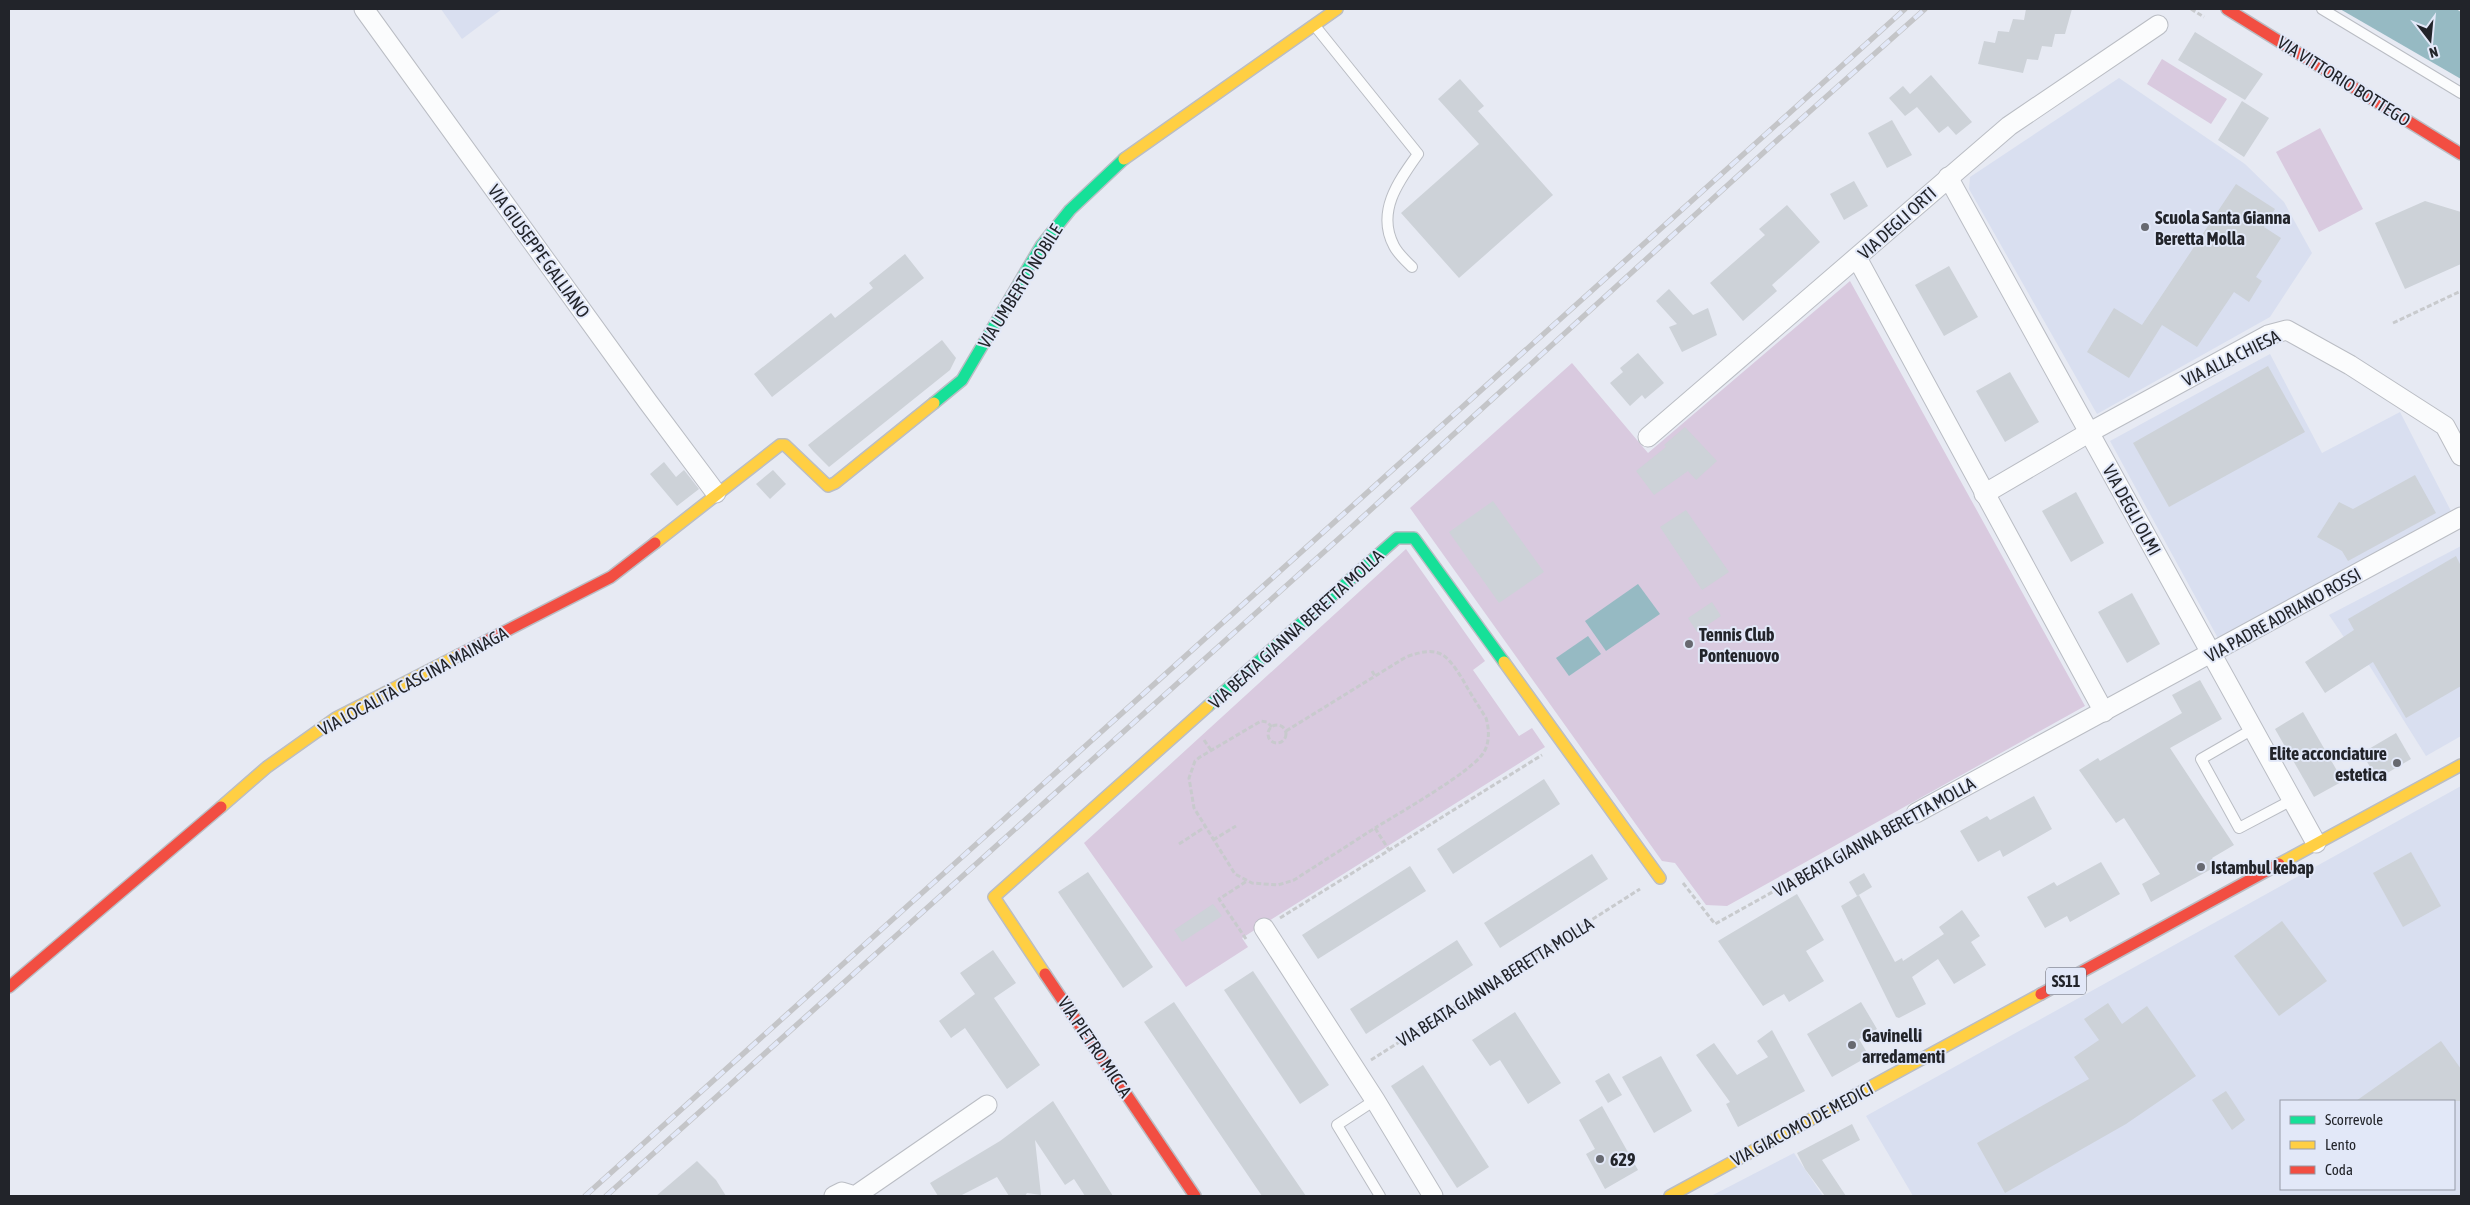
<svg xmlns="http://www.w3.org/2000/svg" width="2470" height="1205" font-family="'Asap Condensed',sans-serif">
  <rect width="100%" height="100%" fill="#e7eaf3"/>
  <g fill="#d9dff0" fill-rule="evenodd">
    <polygon points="441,9 502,9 462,39"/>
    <polygon points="2119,78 2245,164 2284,202 2312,253 2270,317 2097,414 1969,189 1970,177"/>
    <polygon points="2270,354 2322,453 2400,412 2452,513 2219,640 2110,441"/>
    <polygon points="2461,546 2461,736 2426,756 2369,665 2364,667 2329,615"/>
    <path d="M2461 786V1196H1913L1866 1116ZM2281 1101H2454V1189H2281Z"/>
    <polygon points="1794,1153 1823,1196 1711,1196"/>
  </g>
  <g fill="#d9cadf">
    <polygon points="2162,59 2227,99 2211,124 2147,84"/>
    <polygon points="2320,128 2363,209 2319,232 2276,152"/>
    <polygon points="1850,281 2085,706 1727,906 1706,905 1675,863 1662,861 1410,508 1572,363 1648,453"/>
    <polygon points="1406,549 1485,661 1473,670 1519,736 1532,728 1545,747 1242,938 1248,947 1186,987 1084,843"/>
  </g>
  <g fill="#96bac3">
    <polygon points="2340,9 2456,9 2461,12 2461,79"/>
    <polygon points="1638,584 1660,614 1606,651 1585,621"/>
    <polygon points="1588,636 1601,654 1569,676 1556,658"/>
  </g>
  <g fill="#cdd2d8">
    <polygon points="2026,9 2072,9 2065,34 2055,34 2052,47 2042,46 2038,60 2027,59 2023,73 1978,64 1984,41 1995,43 1998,31 2009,32 2013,19 2024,20"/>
    <polygon points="2195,32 2263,74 2245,100 2178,60"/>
    <polygon points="1931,75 1972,122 1956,135 1948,126 1939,133 1917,107 1905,116 1889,98 1903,86 1910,94"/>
    <polygon points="1460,79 1484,106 1478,111 1553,195 1459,278 1401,213 1479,144 1438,99"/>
    <polygon points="2242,101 2269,118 2244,157 2218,140"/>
    <polygon points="1892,120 1912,155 1887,168 1868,133"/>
    <polygon points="1854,181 1868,206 1844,220 1830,194"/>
    <polygon points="2236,184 2275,209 2264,227 2281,238 2256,277 2262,281 2249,302 2234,292 2197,347 2162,325 2129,378 2087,352 2114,308 2142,325"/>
    <polygon points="2425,201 2461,212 2461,264 2405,289 2375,223"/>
    <polygon points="1787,205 1820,242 1772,285 1777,291 1743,321 1710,283 1765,235 1759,229"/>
    <polygon points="905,254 924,278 772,397 754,374 831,313 835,318 873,288 869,283"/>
    <polygon points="1949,266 1978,317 1944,336 1915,285"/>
    <polygon points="1669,289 1693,315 1708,308 1717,335 1682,352 1669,327 1677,324 1656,301"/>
    <polygon points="942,340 956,358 950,370 829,467 813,451 808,445"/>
    <polygon points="1638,353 1664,383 1645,399 1642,395 1630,406 1610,383 1623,372 1620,368"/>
    <polygon points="2268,366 2305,432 2169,507 2133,443"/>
    <polygon points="2010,372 2039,422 2005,442 1976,391"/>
    <polygon points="1685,427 1717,461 1696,480 1688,471 1654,495 1636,471 1666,447 1664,445"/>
    <polygon points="664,462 676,477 684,470 699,489 677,506 650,474"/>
    <polygon points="773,470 786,484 770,499 756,484"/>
    <polygon points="2415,475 2436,513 2348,561 2342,551 2317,537 2339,502 2353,509"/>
    <polygon points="2076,492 2104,543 2071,562 2042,511"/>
    <polygon points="1493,501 1544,572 1499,603 1449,532"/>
    <polygon points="1686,510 1729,572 1702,590 1660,527"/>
    <polygon points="2456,556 2461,566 2461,686 2406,718 2373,662 2325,693 2305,662 2354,630 2348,619"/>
    <polygon points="2132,593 2160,644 2127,663 2098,612"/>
    <polygon points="1712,602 1721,616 1697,632 1688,618"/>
    <polygon points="2200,680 2222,719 2170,748 2234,845 2212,858 2217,866 2151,902 2142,884 2160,874 2124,818 2116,823 2079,770 2098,758 2100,761 2182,713 2172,695"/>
    <polygon points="2303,712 2343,781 2314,797 2275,729"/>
    <polygon points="2396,733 2411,759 2377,779 2362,753"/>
    <polygon points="1544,779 1560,804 1453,874 1437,849"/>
    <polygon points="2034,796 2052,829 2003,857 2000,850 1978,862 1960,831 1987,816 1990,820"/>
    <polygon points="2411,852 2441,906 2403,927 2373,873"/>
    <polygon points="1592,854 1608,879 1500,948 1484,923"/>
    <polygon points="2101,862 2120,894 2070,922 2067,916 2045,928 2027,897 2054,882 2057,886"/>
    <polygon points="1410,866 1426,891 1318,959 1302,935"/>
    <polygon points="1088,872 1153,967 1123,988 1058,892"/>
    <polygon points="1864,873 1872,887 1857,896 1849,882"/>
    <polygon points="1797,894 1824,940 1806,951 1824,981 1789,1002 1784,994 1763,1006 1718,941"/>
    <polygon points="1859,895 1895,962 1902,958 1903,961 1944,934 1939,927 1962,910 1980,936 1971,942 1986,965 1954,984 1938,959 1912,977 1926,1004 1899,1018 1896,1017 1841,906"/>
    <polygon points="1213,904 1222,916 1182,942 1174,930"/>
    <polygon points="2282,921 2327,981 2279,1016 2234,956"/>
    <polygon points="1457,940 1473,965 1366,1034 1350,1009"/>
    <polygon points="993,950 1016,983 994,998 1040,1065 1007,1089 965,1028 951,1038 939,1021 975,994 960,973"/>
    <polygon points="1253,971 1329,1085 1300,1104 1224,990"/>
    <polygon points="1174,1002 1254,1120 1306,1196 1262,1196 1209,1118 1144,1022"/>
    <polygon points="1861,1002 1877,1029 1859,1039 1869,1056 1832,1077 1807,1034"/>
    <polygon points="2108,1003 2122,1024 2147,1006 2196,1076 2126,1124 2005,1193 1977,1143 2089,1079 2074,1057 2099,1040 2084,1019"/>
    <polygon points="1515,1012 1561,1083 1528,1104 1500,1060 1490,1066 1472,1040"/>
    <polygon points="1772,1030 1805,1091 1738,1127 1726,1104 1730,1102 1696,1055 1714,1043 1737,1075 1768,1057 1757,1041"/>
    <polygon points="2441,1041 2461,1069 2461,1101 2356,1101"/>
    <polygon points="1661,1056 1692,1111 1654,1133 1622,1077"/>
    <polygon points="1423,1065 1489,1167 1457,1188 1391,1086"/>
    <polygon points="1609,1073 1622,1095 1608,1103 1595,1081"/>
    <polygon points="2226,1091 2245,1120 2232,1130 2212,1100"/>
    <polygon points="1053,1101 1113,1196 1085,1196 1074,1179 1065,1185 1035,1140 1041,1195 1027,1193 1025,1196 1009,1196 997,1177 960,1196 938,1196 930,1183 1000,1141"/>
    <polygon points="1602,1106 1638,1170 1605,1189 1586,1154 1595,1149 1579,1120"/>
    <polygon points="1852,1124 1860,1140 1822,1160 1846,1196 1825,1196 1805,1169 1797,1153"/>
    <polygon points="697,1161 716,1180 726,1196 656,1196"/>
  </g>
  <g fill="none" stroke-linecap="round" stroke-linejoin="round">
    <g stroke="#babdc4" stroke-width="12">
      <g id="lane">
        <polyline points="2322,9 2461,93"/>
        <path d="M1315 26 1418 154C1398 182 1376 212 1394 246 1398 254 1406 261 1412 267"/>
        <polyline points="2253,729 2201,759 2239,828 2292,800"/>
        <polyline points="1375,1100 1337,1125 1380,1196"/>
      </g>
    </g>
    <g stroke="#babdc4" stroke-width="21">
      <g id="street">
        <polyline points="364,9 648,402 716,493"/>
        <polyline points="1948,177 2316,843"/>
        <polyline points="1857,258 2104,712"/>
        <polyline points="1648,437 2009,126 2158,25"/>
        <polyline points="1984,494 2090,432 2268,335 2287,330 2350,365 2445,426 2461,456"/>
        <polyline points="1916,813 2461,517"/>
        <polyline points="1264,928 1375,1100 1433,1196"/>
        <polyline points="834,1196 842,1192 855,1196 987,1105"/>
      </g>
    </g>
    <g stroke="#babdc4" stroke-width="14">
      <g id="fast">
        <polyline points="934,403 962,380 1041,246 1070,210 1124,159"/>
        <polyline points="1208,706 1397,538 1414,538 1504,662"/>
      </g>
    </g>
    <g stroke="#babdc4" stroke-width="14">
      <g id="slow">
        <polyline points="1124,159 1337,9"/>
        <polyline points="655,543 780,445 785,445 828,486 835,483 934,403"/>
        <polyline points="1504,662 1660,878"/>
        <polyline points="221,807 267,767 336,718 459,655"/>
        <polyline points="2279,864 2461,765"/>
        <polyline points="1045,974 994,897 1208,706"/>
        <polyline points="1670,1196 2041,994"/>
      </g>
    </g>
    <g stroke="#babdc4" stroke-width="14">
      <g id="jam">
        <polyline points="2227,9 2461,154"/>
        <polyline points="459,655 611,577 655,543"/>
        <polyline points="1045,974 1195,1196"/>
        <polyline points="9,987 221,807"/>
        <polyline points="2041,994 2279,864"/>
      </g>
    </g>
    <g stroke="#c8cacd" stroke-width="3" stroke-dasharray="5 2.5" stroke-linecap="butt">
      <polyline points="2191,9 2204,17"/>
      <polyline points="2393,323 2461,291"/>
      <polyline points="1372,671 1375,676"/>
      <circle cx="1277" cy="734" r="9"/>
      <polyline points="1272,727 1267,722 1261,721 1200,757 1195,761 1189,778 1194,808 1235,874 1252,883 1278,885 1294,880 1375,828 1389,850"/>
      <path d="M1286 731 1406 657C1439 645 1446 653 1463 680 1470 693 1478 705 1486 718 1489 728 1490 742 1484 752 1472 772 1399 813 1375 828"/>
      <polyline points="1204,740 1211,750"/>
      <polyline points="1213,840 1236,826"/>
      <polyline points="1179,844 1205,827"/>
      <polyline points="1683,883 1715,924 1900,821"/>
      <polyline points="1280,918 1542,755"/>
      <polyline points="1246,939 1219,899 1247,881"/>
      <polyline points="1371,1060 1640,889"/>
    </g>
    <use href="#lane" stroke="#fbfcfd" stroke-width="10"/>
    <use href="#street" stroke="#fbfcfd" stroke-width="19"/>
    <use href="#fast" stroke="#16e098" stroke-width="11"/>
    <use href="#slow" stroke="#ffcf43" stroke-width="11"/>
    <use href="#jam" stroke="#f24e42" stroke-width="11"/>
    <g stroke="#c4c5c8" stroke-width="5.5">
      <g id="rail">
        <polyline points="585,1196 1905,9"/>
        <polyline points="606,1196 1344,534 1773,144 1925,9"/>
      </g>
    </g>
    <use href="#rail" stroke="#e2e8f8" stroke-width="4" stroke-dasharray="11" stroke-linecap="butt"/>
  </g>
  <g fill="#676970" stroke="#e2e8f8" stroke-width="2">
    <circle cx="2145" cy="227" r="5"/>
    <circle cx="1689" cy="644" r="5"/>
    <circle cx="2397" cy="763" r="5"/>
    <circle cx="2201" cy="867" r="5"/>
    <circle cx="1852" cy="1045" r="5"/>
    <circle cx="1600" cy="1159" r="5"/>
  </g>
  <g text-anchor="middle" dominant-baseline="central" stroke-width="4" stroke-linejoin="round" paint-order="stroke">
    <rect fill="#e2e8f8" stroke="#5c5f68" stroke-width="1" x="2046" y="967.5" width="40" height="27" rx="4"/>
    <g font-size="16" font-weight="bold" fill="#22242a">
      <text x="2066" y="981">SS11</text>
    </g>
    <g font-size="18" fill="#22242a" stroke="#e2e8f8">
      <text transform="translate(2344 81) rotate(32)">VIA VITTORIO BOTTEGO</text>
      <text transform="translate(1897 223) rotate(-42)">VIA DEGLI ORTI</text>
      <text transform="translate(539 251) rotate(54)">VIA GIUSEPPE GALLIANO</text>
      <text transform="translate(1020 286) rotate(-58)">VIA UMBERTO NOBILE</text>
      <text transform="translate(2231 358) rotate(-26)">VIA ALLA CHIESA</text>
      <text transform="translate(2132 510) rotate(61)">VIA DEGLI OLMI</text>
      <text transform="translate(2283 615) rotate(-29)">VIA PADRE ADRIANO ROSSI</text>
      <text transform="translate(1296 629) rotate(-42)">VIA BEATA GIANNA BERETTA MOLLA</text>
      <text transform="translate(413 681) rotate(-28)">VIA LOCALITÀ CASCINA MAINAGA</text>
      <text transform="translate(1874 837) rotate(-29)">VIA BEATA GIANNA BERETTA MOLLA</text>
      <text transform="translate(1495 982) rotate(-32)">VIA BEATA GIANNA BERETTA MOLLA</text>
      <text transform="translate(1095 1047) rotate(56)">VIA PIETRO MICCA</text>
      <text transform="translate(1802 1124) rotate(-28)">VIA GIACOMO DE MEDICI</text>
    </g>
    <g font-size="18" font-weight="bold" fill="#22242a" stroke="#e2e8f8" text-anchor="start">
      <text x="2155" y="217">Scuola Santa Gianna<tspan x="2155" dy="21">Beretta Molla</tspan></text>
      <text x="1699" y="634">Tennis Club<tspan x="1699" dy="21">Pontenuovo</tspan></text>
      <text x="2387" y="753" text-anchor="end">Elite acconciature<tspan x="2387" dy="21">estetica</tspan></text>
      <text x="2211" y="867">Istambul kebap</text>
      <text x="1862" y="1035">Gavinelli<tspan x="1862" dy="21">arredamenti</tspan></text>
      <text x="1610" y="1159">629</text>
    </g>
  </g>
  <rect width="2470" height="1205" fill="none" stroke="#22242a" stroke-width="20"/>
  <rect x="2280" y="1100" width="175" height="90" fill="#e2e8f8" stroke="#959aa6"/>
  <rect x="2290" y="1116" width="25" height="8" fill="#16e098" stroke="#959aa6"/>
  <text x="2325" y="1125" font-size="15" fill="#22242a">Scorrevole</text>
  <rect x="2290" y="1141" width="25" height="8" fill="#ffcf43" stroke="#959aa6"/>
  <text x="2325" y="1150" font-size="15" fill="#22242a">Lento</text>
  <rect x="2290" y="1166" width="25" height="8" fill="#f24e42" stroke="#959aa6"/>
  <text x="2325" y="1175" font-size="15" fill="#22242a">Coda</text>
  <g transform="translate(2430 40) rotate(164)" stroke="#e2e8f8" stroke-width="4" paint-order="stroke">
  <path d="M0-4L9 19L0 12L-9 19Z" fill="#22242a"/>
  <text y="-8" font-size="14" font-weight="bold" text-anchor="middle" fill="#22242a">N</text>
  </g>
</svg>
